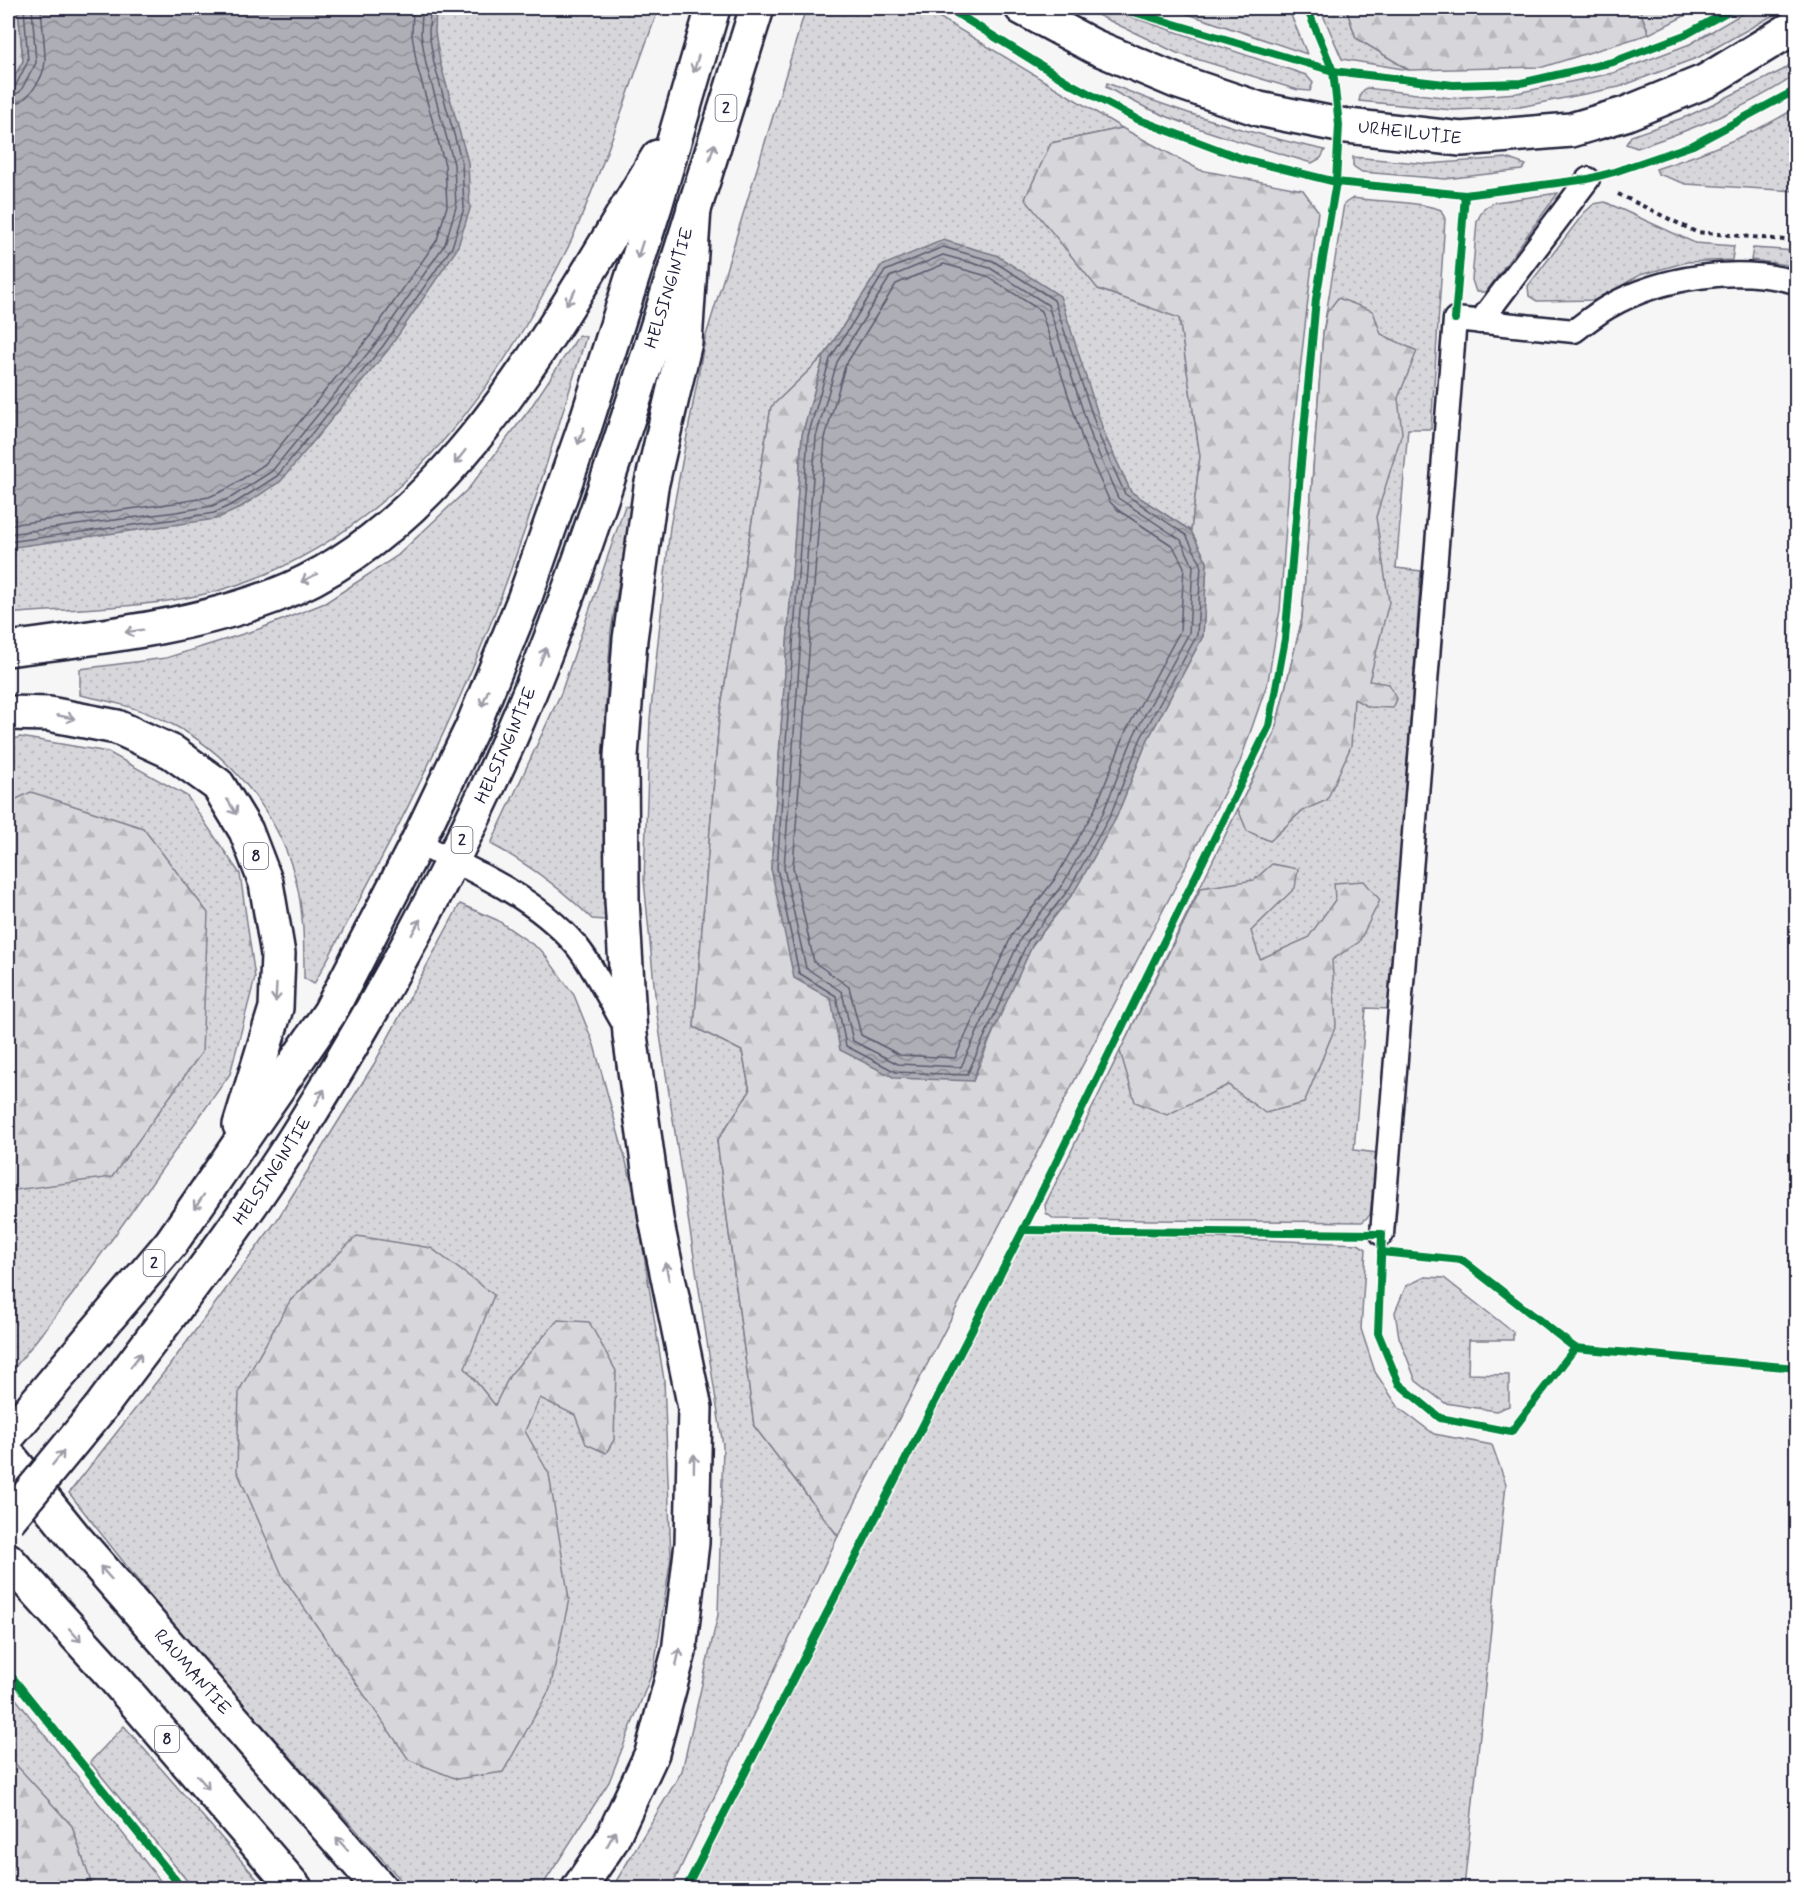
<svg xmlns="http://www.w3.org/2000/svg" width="1804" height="1896" font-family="Mynerve,sans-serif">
  <defs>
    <pattern id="grass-dots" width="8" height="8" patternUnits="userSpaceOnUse" patternTransform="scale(1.5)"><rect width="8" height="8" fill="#d7d7db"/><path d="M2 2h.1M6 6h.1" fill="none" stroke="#b8b8bd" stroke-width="1.8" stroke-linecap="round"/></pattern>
    <pattern id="forest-firs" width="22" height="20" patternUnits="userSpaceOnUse" patternTransform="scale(1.5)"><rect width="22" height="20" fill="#d7d7db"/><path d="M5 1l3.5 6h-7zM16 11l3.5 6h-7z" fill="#b8b8bd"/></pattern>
    <pattern id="water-waves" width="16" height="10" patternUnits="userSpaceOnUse" patternTransform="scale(1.5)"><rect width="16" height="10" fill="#aeaeb7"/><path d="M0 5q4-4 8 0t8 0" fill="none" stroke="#8d8d96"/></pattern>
  </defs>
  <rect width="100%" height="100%" fill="#f6f6f7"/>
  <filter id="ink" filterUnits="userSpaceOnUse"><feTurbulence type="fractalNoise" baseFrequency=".0167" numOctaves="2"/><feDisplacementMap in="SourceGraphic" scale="12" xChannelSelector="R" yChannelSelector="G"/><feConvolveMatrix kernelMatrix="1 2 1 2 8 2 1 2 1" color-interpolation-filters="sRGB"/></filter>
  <g filter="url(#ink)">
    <g fill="url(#grass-dots)" stroke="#7c7c8b" stroke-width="1.5">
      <path d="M8 8H659C631 82 607 159 575 232 567 252 556 270 546 289 475 422 368 550 217 591 150 609 76 608 8 614Z"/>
      <polygon points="806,8 924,8 1122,128 1051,143 1098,289 1179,317 1200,456 1191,531 1131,492 1105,436 881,266 824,356 771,407 719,719 694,1027 742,1051 750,1092 717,1141 754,1426 838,1536 671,1888 612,1888 682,1771 718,1615 723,1446 657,1015 644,880 650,719 670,527 705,339"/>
      <polygon points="1083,8 1104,8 1306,75 1313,83 1310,91 1298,90 1177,53"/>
      <polygon points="1170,8 1288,8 1307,54"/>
      <polygon points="1320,8 1346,8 1356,38 1409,70 1342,59"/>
      <polygon points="1639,8 1700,8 1649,34"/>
      <polygon points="1752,8 1786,8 1699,57 1619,87 1520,107 1453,110 1359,101 1361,93 1366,88 1451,98 1517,93 1613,73 1690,44"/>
      <path d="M1796 60V75C1747 108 1693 129 1637 148L1626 144 1631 136 1688 116 1783 70Z"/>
      <path d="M1107 83C1178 112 1250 134 1325 150L1321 158 1312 163C1242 142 1169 124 1106 87Z"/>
      <path d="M1796 108V191L1686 184 1658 174 1656 169C1705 153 1752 135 1796 108Z"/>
      <polygon points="1353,157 1428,164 1506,158 1526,165 1522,170 1445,179 1362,172 1353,166"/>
      <polygon points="1558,193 1486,292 1476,292 1472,280 1477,221 1484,208 1496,202"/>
      <path d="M1353 198C1378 202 1420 201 1441 210L1445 219 1431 429H1408L1396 568 1421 571 1390 1009 1366 1008 1354 1150 1377 1153 1370 1215 1362 1222 1054 1219 1046 1213 1045 1205 1274 735 1302 619 1323 333 1344 204Z"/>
      <polygon points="1605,202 1695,243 1734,246 1732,260 1687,262 1640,275 1596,300 1537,301 1529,296 1528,286 1584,213 1594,204"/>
      <polygon points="1753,248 1796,251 1796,266 1751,260"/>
      <path d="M579 335 586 337C556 434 527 531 490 625 441 749 378 867 314 984L304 978C304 945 304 910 295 877 277 811 226 748 163 720 136 707 109 701 80 695V669L166 658 259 629 325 603 397 556 469 488 529 410Z"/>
      <path d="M625 506 631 507 611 631 602 761 605 920 592 919C561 888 530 865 491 844L561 693Z"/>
      <polygon points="20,737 108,752 187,796 240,874 255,978 230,1074 72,1295 8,1376 8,741"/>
      <polygon points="460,904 497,920 542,951 574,995 594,1045 633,1187 664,1380 671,1557 654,1668 609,1782 541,1888 408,1888 178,1631 69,1493 169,1366 277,1220 374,1064"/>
      <polygon points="1023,1230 1358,1244 1366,1249 1361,1329 1375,1372 1399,1408 1434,1434 1492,1445 1506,1484 1464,1888 686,1888"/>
      <polygon points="1425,1277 1444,1278 1513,1332 1513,1340 1469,1340 1468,1374 1509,1375 1509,1406 1496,1411 1445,1403 1416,1381 1399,1337 1395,1312 1406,1286"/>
      <polygon points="8,1689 166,1888 8,1888"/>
      <polygon points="124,1726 265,1888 193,1888 90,1762"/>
    </g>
    <g fill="url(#forest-firs)" stroke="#7c7c8b" stroke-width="1.5">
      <polygon points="8,8 18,8 23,61 8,88"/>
      <polygon points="1346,8 1639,8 1649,34 1543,67 1409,70 1356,38"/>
      <polygon points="1122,128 1200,170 1303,190 1318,211 1292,441 1280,610 1268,681 1240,762 838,1536 754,1426 717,1141 750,1091 742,1051 694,1027 719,719 771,407 824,356 802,435 771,869 973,1081 1003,1008 1033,944 1074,892 1116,818 1147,741 1203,636 1207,562 1191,531 1200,456 1179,318 1098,289 1025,199 1051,143"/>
      <polygon points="1338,298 1373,311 1381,334 1417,351 1398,398 1402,433 1376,517 1389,602 1369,681 1389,684 1397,699 1393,708 1369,707 1354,699 1351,746 1327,800 1302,811 1270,841 1247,831 1238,809 1274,735 1302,619 1323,333 1327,312"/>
      <polygon points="31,792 143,828 208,913 202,1052 112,1177 8,1191 8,803"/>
      <polygon points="1272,864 1298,869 1295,888 1251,931 1260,959 1308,938 1335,900 1334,883 1364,881 1380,900 1359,942 1332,960 1336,1025 1304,1103 1265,1113 1228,1085 1167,1115 1135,1102 1120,1051 1201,888 1254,880"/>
      <polygon points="357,1236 431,1248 494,1295 465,1368 495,1405 510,1375 558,1320 589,1322 616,1371 614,1440 606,1453 586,1444 575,1415 540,1398 525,1431 549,1474 569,1599 550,1689 503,1772 457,1779 409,1760 283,1577 237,1471 239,1391 290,1301"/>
      <polygon points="8,1756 72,1826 93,1888 8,1888"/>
    </g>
    <g fill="url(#water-waves)" stroke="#767685" stroke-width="1.5">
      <polygon points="18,8 436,8 435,32 440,62 468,162 470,209 457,249 388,350 281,481 238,509 216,519 8,548 8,88 23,61"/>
      <polygon points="943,240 996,255 1060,296 1105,436 1131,492 1191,531 1207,562 1203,636 1147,741 1116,818 1074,892 1033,944 980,1060 973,1081 895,1078 840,1050 831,999 794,978 771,869 802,435 824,356 881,266"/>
    </g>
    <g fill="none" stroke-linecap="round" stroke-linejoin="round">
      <g stroke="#5a5a6d" stroke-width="1.5">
        <polyline points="8,89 15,87 28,61 24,8"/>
        <polyline points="8,97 20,92 36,63 32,8"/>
        <path d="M8 106C26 105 44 79 45 61 45 43 42 25 41 8"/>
        <polygon points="943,247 993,261 1054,300 1100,438 1125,494 1186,535 1201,564 1197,635 1141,738 1110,816 1069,889 1028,941 967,1075 896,1072 846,1046 836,996 799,973 777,868 808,436 830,359 885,271"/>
        <polygon points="943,255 990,268 1048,305 1093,441 1118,498 1181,540 1193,566 1189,633 1134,735 1103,813 1063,884 1021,938 961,1067 898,1064 853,1041 842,992 806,968 784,868 816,437 837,362 890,277"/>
        <polygon points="944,264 987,276 1041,311 1084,444 1110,502 1118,510 1173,546 1184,567 1180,631 1126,731 1095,809 1055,879 1013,933 955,1058 900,1055 861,1035 849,987 814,962 793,867 825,438 845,366 896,284"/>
        <polyline points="8,525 175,503 209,497 227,489 265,464 370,336 437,240 447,206 445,165 417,66 412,35 413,8"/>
        <polyline points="8,534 176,512 212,506 232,497 272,471 377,342 445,244 456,207 454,164 426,64 421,34 422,8"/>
        <polyline points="8,542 177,519 214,513 235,503 277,476 383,346 452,247 464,208 462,163 434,63 429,33 430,8"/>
      </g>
      <g stroke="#22223b" stroke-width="27">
        <g id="lane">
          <polyline points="1480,322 1588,179"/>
          <path d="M417 843C474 871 533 896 575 944 594 966 612 1006 628 1031"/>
          <path d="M1382 1234 1455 319 1574 331C1585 323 1596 314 1608 307 1662 276 1737 266 1796 282"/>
        </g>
      </g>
      <g stroke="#22223b" stroke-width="38">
        <g id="street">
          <path id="s1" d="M1022 8 1093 46 1176 81 1259 109 1339 125 1461 139 1571 130 1625 114 1706 81 1796 26"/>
        </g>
      </g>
      <g stroke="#22223b" stroke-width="38">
        <g id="highway">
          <path d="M8 649C98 637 188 628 274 596 453 528 563 311 658 157"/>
          <polyline points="8,713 49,714 117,727 172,752 218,785 246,831 266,883 278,954 276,1008 240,1125"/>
          <path id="s2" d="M101 1407C169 1315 241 1225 302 1127 380 1002 452 869 512 734 567 607 610 475 652 344 687 232 722 120 757 8"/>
          <polyline points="8,1436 171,1243 330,1012 417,843 472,728 524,600 583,432 655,206 713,8"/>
          <path id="s3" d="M8 1455 75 1538 380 1888"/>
          <polyline points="8,1560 111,1674 295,1888"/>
          <polyline points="579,1888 611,1841 652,1753 679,1652 692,1543 695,1408 656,1219 630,1035 622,900 621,756 630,639 651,487 685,342 694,208"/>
        </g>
      </g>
      <polyline stroke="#22223b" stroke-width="4" stroke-dasharray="4.5 4.5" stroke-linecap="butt" points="1618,194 1696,232 1796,241"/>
      <use href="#lane" stroke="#fff" stroke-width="22"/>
      <use href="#street" stroke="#fff" stroke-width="33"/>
      <use href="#highway" stroke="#fff" stroke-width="33"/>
      <g stroke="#22223b" stroke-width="38" stroke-linecap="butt">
        <polyline id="highway-bridge" points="8,1520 101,1407"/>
      </g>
      <use href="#highway-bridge" stroke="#fff" stroke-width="33"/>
      <g stroke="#fff" stroke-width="11">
        <g id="cycleway">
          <polyline points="948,8 1071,84 1137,119 1243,159 1336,182 1465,195 1588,179 1614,172 1693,145 1796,90"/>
          <polyline points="1120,8 1333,71 1453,85 1521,83 1613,62 1685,35 1734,8"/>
          <polyline points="1455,319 1465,195"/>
          <polyline points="1023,1230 1382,1234 1378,1333 1399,1384 1440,1418 1511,1432 1575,1348"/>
          <polyline points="1381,1252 1462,1260 1575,1348 1796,1368"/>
          <polyline points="8,1672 182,1888"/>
          <polyline points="686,1888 1023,1230 1269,726 1285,639 1316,299 1336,182 1339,125 1333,71 1307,8"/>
        </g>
      </g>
      <use href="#cycleway" stroke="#00873e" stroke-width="8"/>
    </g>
    <defs><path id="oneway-shaft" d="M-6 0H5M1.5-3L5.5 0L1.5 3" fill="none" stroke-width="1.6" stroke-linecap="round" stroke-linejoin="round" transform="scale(1.5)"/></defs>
    <g stroke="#9c9ca7">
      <use href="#oneway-shaft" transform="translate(696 64) rotate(107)"/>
      <use href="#oneway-shaft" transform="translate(712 152) rotate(-73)"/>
      <use href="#oneway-shaft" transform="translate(640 250) rotate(108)"/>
      <use href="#oneway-shaft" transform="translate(571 297) rotate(122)"/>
      <use href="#oneway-shaft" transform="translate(581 436) rotate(109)"/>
      <use href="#oneway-shaft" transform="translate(460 457) rotate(128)"/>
      <use href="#oneway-shaft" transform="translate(309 578) rotate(153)"/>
      <use href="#oneway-shaft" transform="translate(134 631) rotate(171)"/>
      <use href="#oneway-shaft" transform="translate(543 656) rotate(-68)"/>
      <use href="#oneway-shaft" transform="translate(485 698) rotate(112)"/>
      <use href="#oneway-shaft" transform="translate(66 717) rotate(11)"/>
      <use href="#oneway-shaft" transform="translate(232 807) rotate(58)"/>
      <use href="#oneway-shaft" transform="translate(416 927) rotate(-61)"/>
      <use href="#oneway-shaft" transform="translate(276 993) rotate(93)"/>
      <use href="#oneway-shaft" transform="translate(320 1097) rotate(-60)"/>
      <use href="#oneway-shaft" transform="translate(199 1202) rotate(124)"/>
      <use href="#oneway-shaft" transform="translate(667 1271) rotate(-102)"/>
      <use href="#oneway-shaft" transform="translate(136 1360) rotate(-53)"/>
      <use href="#oneway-shaft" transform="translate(58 1458) rotate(-51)"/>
      <use href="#oneway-shaft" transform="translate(694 1463) rotate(-89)"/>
      <use href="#oneway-shaft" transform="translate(106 1573) rotate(-131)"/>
      <use href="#oneway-shaft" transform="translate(75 1635) rotate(48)"/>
      <use href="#oneway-shaft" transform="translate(678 1657) rotate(-77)"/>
      <use href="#oneway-shaft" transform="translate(203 1782) rotate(49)"/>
      <use href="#oneway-shaft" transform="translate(611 1839) rotate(-61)"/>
      <use href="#oneway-shaft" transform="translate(342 1844) rotate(-131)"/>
    </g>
  </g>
  <g text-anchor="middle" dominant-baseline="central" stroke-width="6" stroke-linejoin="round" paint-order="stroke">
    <g fill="#fff" stroke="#646476" stroke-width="1.5">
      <rect x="715.5" y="95" width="21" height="26" rx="4.5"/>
      <rect x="451.5" y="827" width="21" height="26" rx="4.5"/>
      <rect x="244" y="843" width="24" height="26" rx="4.5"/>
      <rect x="143.5" y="1250" width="21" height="26" rx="4.5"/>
      <rect x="155" y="1726" width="24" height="26" rx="4.5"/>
    </g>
    <g font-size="16" font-weight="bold" fill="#22223b">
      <text x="726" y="108">2</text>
      <text x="462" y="840">2</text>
      <text x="256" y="856">8</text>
      <text x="154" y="1263">2</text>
      <text x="167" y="1739">8</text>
    </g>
    <g font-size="18" fill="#22223b" stroke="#fff">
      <text stroke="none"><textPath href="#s1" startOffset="411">URHEILUTIE</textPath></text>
      <text stroke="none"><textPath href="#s2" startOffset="1264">HELSINGINTIE</textPath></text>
      <text stroke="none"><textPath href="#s2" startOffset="778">HELSINGINTIE</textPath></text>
      <text stroke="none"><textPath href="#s2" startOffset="292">HELSINGINTIE</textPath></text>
      <text stroke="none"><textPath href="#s3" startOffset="285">RAUMANTIE</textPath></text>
    </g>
  </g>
  <rect width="1804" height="1896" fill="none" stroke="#fff" stroke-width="30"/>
  <rect x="15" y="15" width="1774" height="1866" fill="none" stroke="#22223b" stroke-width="2" filter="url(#ink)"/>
</svg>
